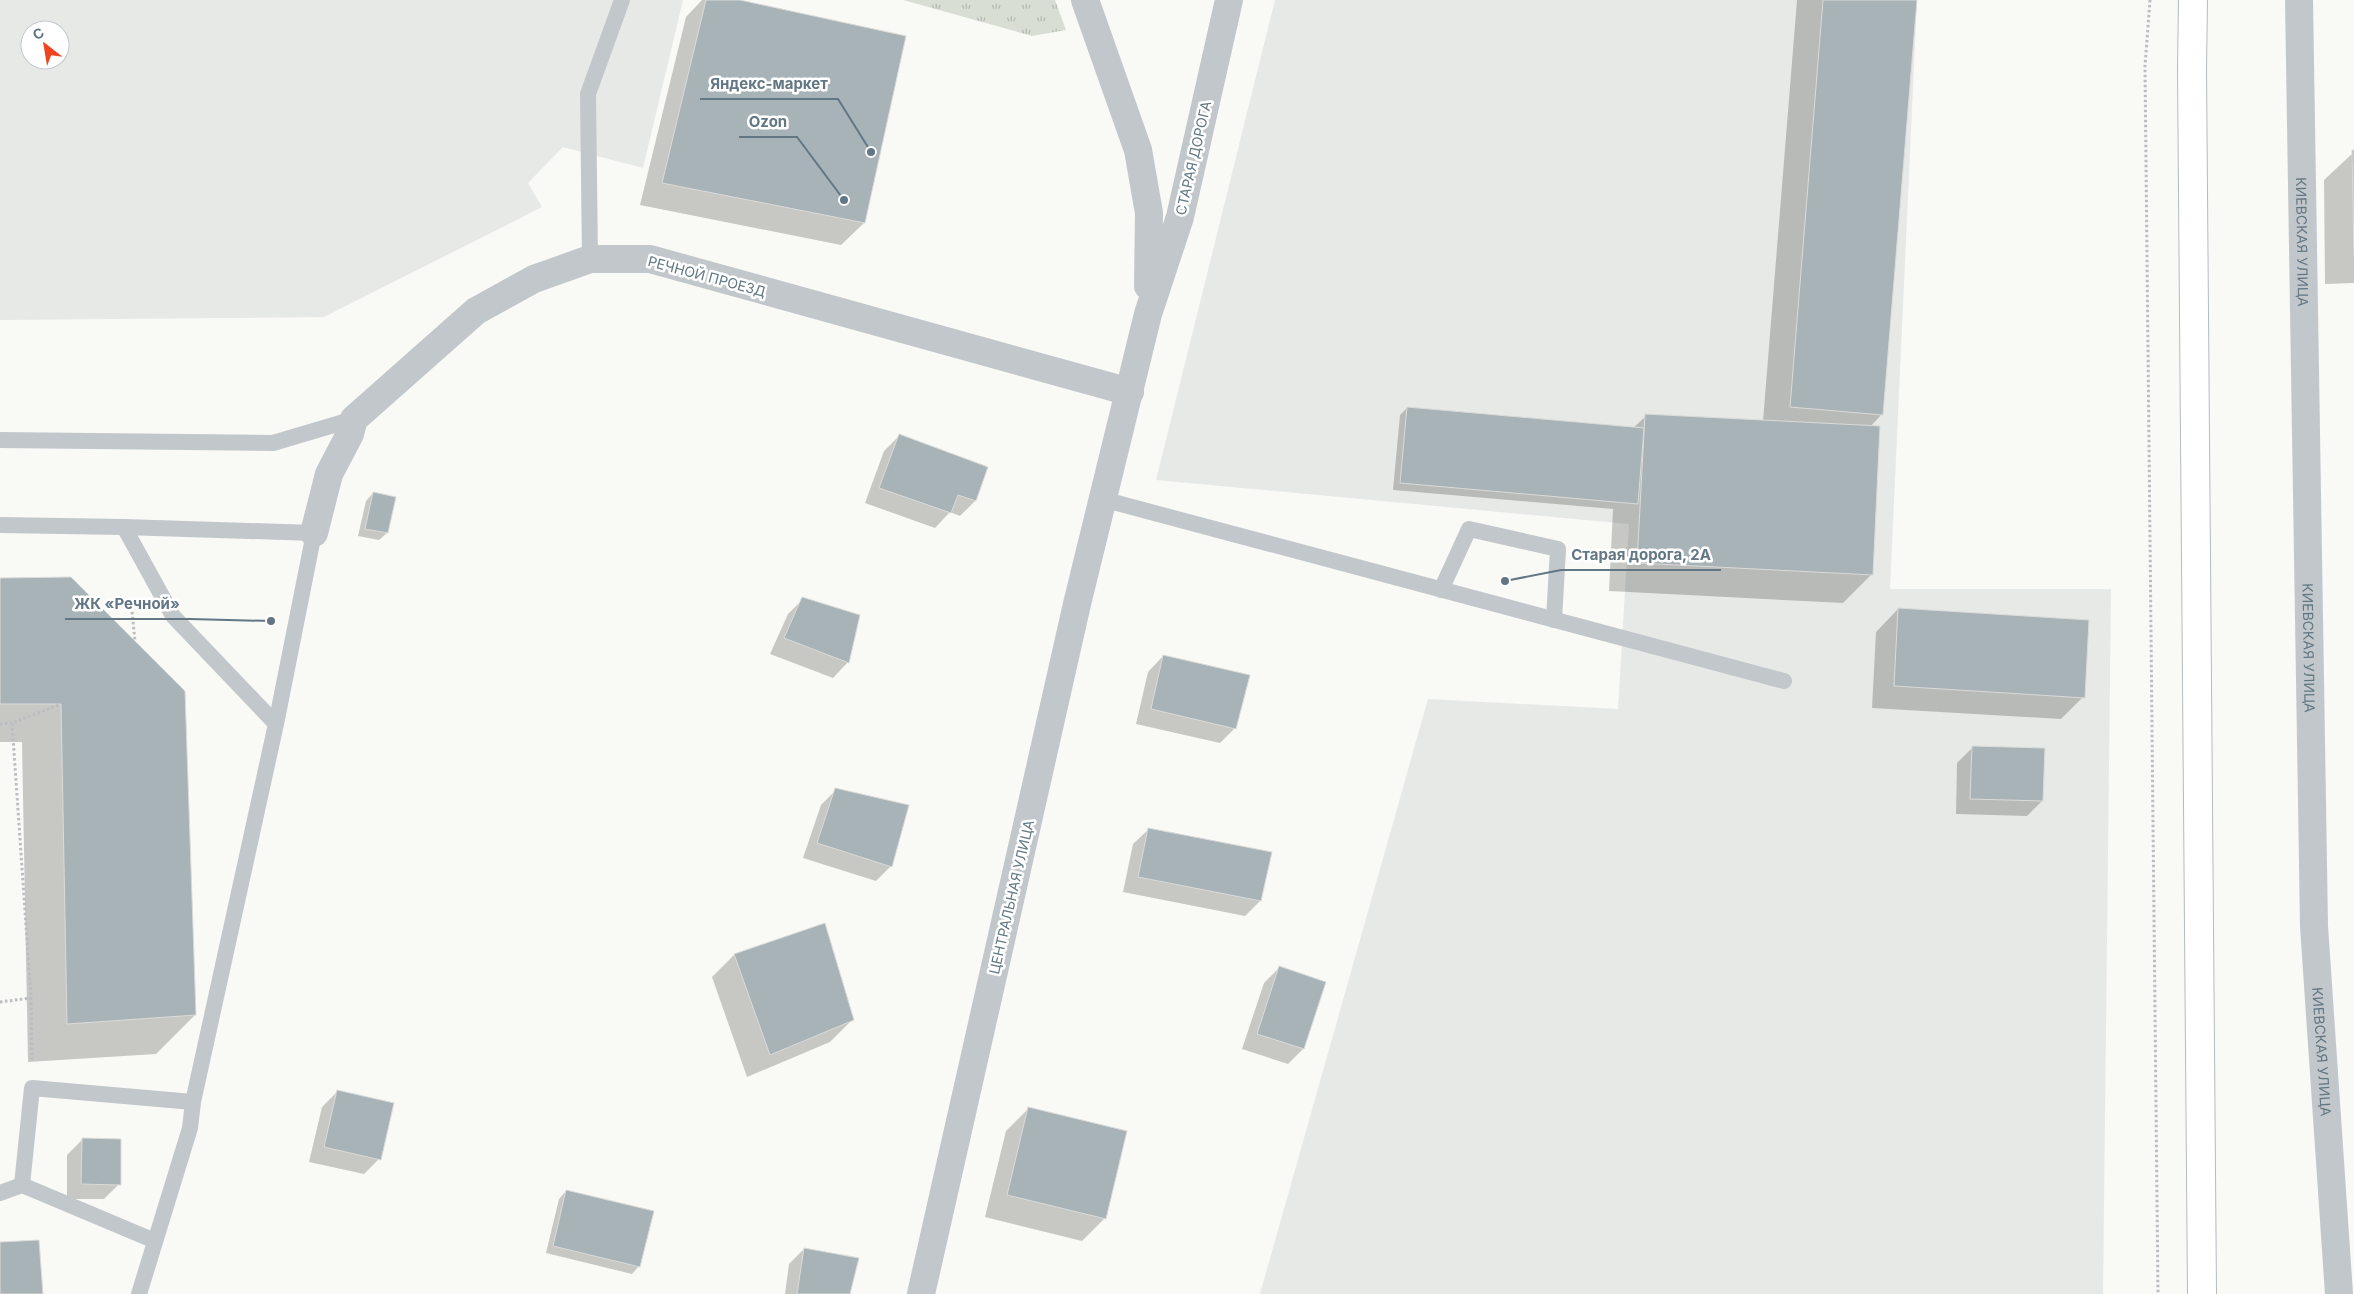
<svg xmlns="http://www.w3.org/2000/svg" width="2354" height="1294" font-family="Inter,sans-serif">
  <defs>
    <pattern id="grass-tufts" width="24" height="20" patternUnits="userSpaceOnUse" patternTransform="scale(1.25)"><rect width="24" height="20" fill="#d9ded5"/><path d="M3 7l-1-3M5 7V3M7 7l1-3M15 17l-1-3M17 17v-4M19 17l1-3" fill="none" stroke="#b3b9b2"/></pattern>
  </defs>
  <rect width="100%" height="100%" fill="#f9f9f6"/>
  <g fill="#e7e9e7" fill-rule="evenodd">
    <path d="M0 0H683L643 168 563 147 528 183 542 207 324 317 0 320ZM30 30H60V60H30Z"/>
    <polygon points="1275,0 1917,0 1890,589 2111,589 2103,1294 1260,1294 1428,699 1618,709 1629,524 1156,480"/>
  </g>
  <polygon fill="url(#grass-tufts)" points="903,0 1055,0 1066,30 1032,36"/>
  <g fill="#0003">
    <polygon points="702,0 734,0 904,37 864,223 841,245 640,205 686,17"/>
    <polygon points="1797,0 1916,0 1882,414 1870,427 1872,574 1843,603 1609,591 1613,509 1393,490 1400,415 1407,408 1633,428 1646,416 1763,421"/>
    <polygon points="2354,152 2354,283 2325,284 2324,180"/>
    <polygon points="899,436 986,468 975,501 960,516 950,512 935,528 865,503 884,451"/>
    <polygon points="373,493 387,533 379,540 358,536 366,501"/>
    <polygon points="70,578 195,1015 156,1054 28,1062 22,742 0,742 0,580"/>
    <polygon points="803,599 848,662 833,678 770,654 788,614"/>
    <polygon points="1898,609 2083,697 2061,719 1872,708 1876,632"/>
    <polygon points="1163,656 1235,728 1220,743 1136,724 1148,672"/>
    <polygon points="1972,748 2042,801 2027,816 1956,814 1957,763"/>
    <polygon points="836,790 891,866 876,881 803,858 821,805"/>
    <polygon points="1149,829 1270,853 1260,901 1245,916 1123,892 1133,844"/>
    <polygon points="734,955 852,1020 830,1042 747,1077 712,977"/>
    <polygon points="1279,968 1303,1049 1288,1064 1242,1049 1264,983"/>
    <polygon points="338,1091 379,1159 364,1174 309,1162 322,1107"/>
    <polygon points="1029,1108 1126,1132 1104,1219 1082,1241 985,1217 1006,1131"/>
    <polygon points="83,1139 119,1184 104,1199 67,1199 67,1155"/>
    <polygon points="566,1191 639,1266 632,1274 546,1253 559,1199"/>
    <polygon points="804,1249 849,1294 785,1294 789,1264"/>
  </g>
  <g fill="#a8b3b8" stroke="#dbdbd8">
    <polygon points="706,0 740,0 906,36 865,223 662,183"/>
    <polygon points="1823,0 1917,0 1883,415 1790,407"/>
    <polygon points="2352,150 2354,150 2354,255"/>
    <polygon points="1407,407 1644,428 1638,504 1400,483"/>
    <polygon points="1645,414 1880,426 1873,575 1637,563"/>
    <polygon points="899,434 988,467 976,501 958,495 951,513 879,488"/>
    <polygon points="373,492 396,497 388,533 365,529"/>
    <polygon points="71,577 185,691 196,1015 67,1024 61,704 0,704 0,578"/>
    <polygon points="802,597 860,615 849,663 784,638"/>
    <polygon points="1898,608 2089,620 2085,698 1894,686"/>
    <polygon points="1163,655 1250,675 1236,729 1151,709"/>
    <polygon points="1972,746 2045,748 2043,801 1970,799"/>
    <polygon points="835,788 909,805 892,867 817,843"/>
    <polygon points="1148,828 1272,852 1261,901 1138,877"/>
    <polygon points="825,923 854,1020 770,1055 734,954"/>
    <polygon points="1279,966 1326,982 1304,1049 1257,1034"/>
    <polygon points="337,1090 394,1103 381,1160 324,1147"/>
    <polygon points="1028,1107 1127,1131 1106,1219 1007,1195"/>
    <polygon points="82,1138 121,1139 121,1185 81,1184"/>
    <polygon points="566,1190 654,1211 640,1267 553,1246"/>
    <polygon points="39,1240 43,1294 0,1294 0,1242"/>
    <polygon points="804,1248 859,1258 850,1294 797,1294"/>
  </g>
  <g fill="none" stroke-linecap="round" stroke-linejoin="round">
    <g stroke="#b5bbbf" stroke-width="30">
      <polyline id="primary" points="2193,0 2192,69 2202,1294"/>
    </g>
    <g stroke="#babec1" stroke-width="3" stroke-dasharray="2.5 2.5" stroke-linecap="butt">
      <polyline points="2150,0 2145,66 2158,1294"/>
      <polyline points="131,602 135,641"/>
      <polyline points="0,724 12,723"/>
      <polyline points="0,1002 31,998"/>
      <polyline points="32,1060 31,998 12,723 61,704"/>
    </g>
    <g stroke="#c2c7cb" stroke-width="16">
      <polyline points="590,259 588,94 622,0"/>
      <polyline points="0,440 273,443 354,419"/>
      <polyline points="1102,499 1784,681"/>
      <polyline points="0,525 124,527"/>
      <polyline points="1441,590 1469,529 1558,549 1554,620"/>
      <polyline points="22,1185 155,1241"/>
      <polyline points="0,1193 22,1185 32,1088 193,1102"/>
      <polyline points="139,1294 190,1128 193,1102 276,724 314,533 124,527 173,616 276,724"/>
    </g>
    <g stroke="#c2c7cb" stroke-width="28">
      <polyline points="1085,0 1138,150 1149,213 1148,286"/>
      <path id="s1" d="M2299 0 2314 926 2339 1294"/>
      <polyline points="314,533 329,474 350,434 354,419 476,311 534,279 590,259 650,259 1130,392"/>
      <polyline points="921,1294 1077,604 1148,314 1180,217 1229,0"/>
    </g>
    <use href="#primary" stroke="#fff" stroke-width="28"/>
  </g>
  <g text-anchor="middle" dominant-baseline="central" stroke-width="5" stroke-linejoin="round" paint-order="stroke">
    <g font-size="14" fill="#627783" stroke="#fff">
      <text transform="translate(1193 158) rotate(-77)">СТАРАЯ ДОРОГА</text>
      <text stroke="none"><textPath href="#s1" startOffset="242">КИЕВСКАЯ УЛИЦА</textPath></text>
      <text transform="translate(707 276) rotate(15)">РЕЧНОЙ ПРОЕЗД</text>
      <text stroke="none"><textPath href="#s1" startOffset="648">КИЕВСКАЯ УЛИЦА</textPath></text>
      <text transform="translate(1011 897) rotate(-77)">ЦЕНТРАЛЬНАЯ УЛИЦА</text>
      <text stroke="none"><textPath href="#s1" startOffset="1052">КИЕВСКАЯ УЛИЦА</textPath></text>
    </g>
  </g>
  <path fill="none" stroke="#627783" stroke-width="2" d="M871 152L838 99H700M844 200L797 137H739M1505 581L1561 570H1721M271 621L190 619H65"/>
  <g fill="#627783" stroke="#fff" stroke-width="2">
    <circle cx="871" cy="152" r="5"/>
    <circle cx="844" cy="200" r="5"/>
    <circle cx="1505" cy="581" r="5"/>
    <circle cx="271" cy="621" r="5"/>
  </g>
  <g font-size="15" text-anchor="middle" font-weight="bold" fill="#627783" stroke="#fff" stroke-width="5" stroke-linejoin="round" paint-order="stroke">
    <text x="769" y="89">Яндекс-маркет</text>
    <text x="768" y="127">Ozon</text>
    <text x="1641" y="560">Старая дорога, 2А</text>
    <text x="127" y="609">ЖК «Речной»</text>
  </g>
  <g transform="translate(45 45) rotate(329)"><circle r="24" fill="#ffffff" stroke="#c0c9cd"/>
  <path d="M0-4L9 19L0 12L-9 19Z" fill="#ef4420"/>
  <text y="-8" font-size="14" font-weight="bold" text-anchor="middle" fill="#627783">С</text>
  </g>
</svg>
